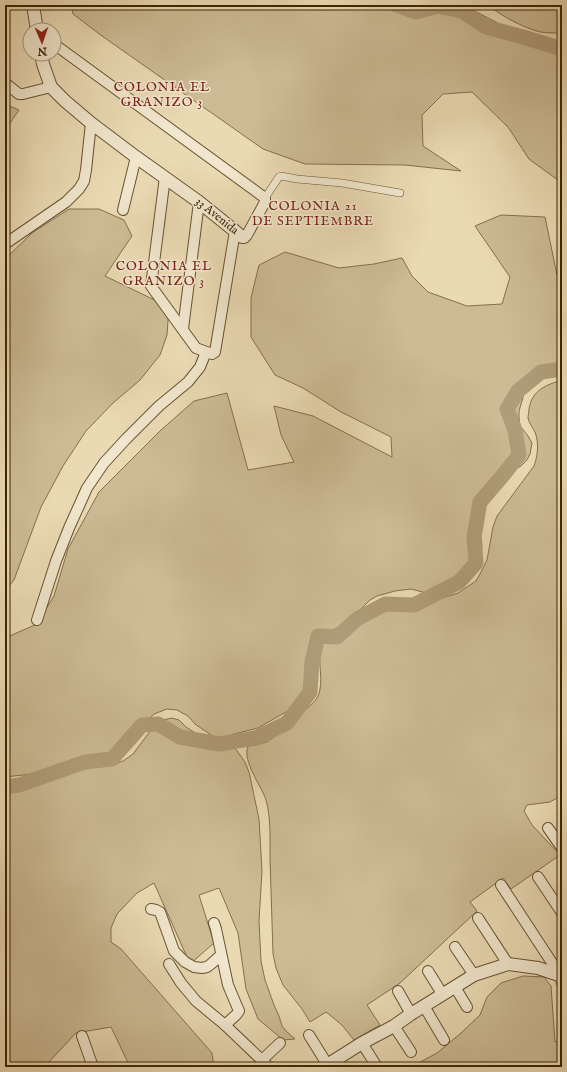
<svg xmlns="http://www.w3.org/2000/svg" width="567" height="1072" font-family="'IM FELL English',serif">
  <rect width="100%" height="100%" fill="#eadab3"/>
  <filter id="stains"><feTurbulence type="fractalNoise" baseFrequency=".005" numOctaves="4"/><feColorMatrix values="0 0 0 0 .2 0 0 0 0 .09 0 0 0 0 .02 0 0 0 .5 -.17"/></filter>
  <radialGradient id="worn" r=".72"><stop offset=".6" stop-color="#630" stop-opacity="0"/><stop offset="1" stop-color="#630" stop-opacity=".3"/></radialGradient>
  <g fill="#ccbb95" stroke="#84704c">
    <polygon points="71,5 463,5 519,34 543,42 562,44 562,183 529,159 508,127 472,92 443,94 422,115 423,146 461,171 405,165 305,164 263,149 102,36 73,14"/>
    <path d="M488 5H562V33C555 33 547 33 540 32 522 27 503 17 488 5Z"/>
    <polygon points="5,104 19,110 10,123 5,129"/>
    <polygon points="69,209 99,209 124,220 132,236 105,276 169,307 167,335 160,355 140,380 113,403 86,431 63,466 41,507 14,580 5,591 5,259 32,233"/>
    <polygon points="501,215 545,217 557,275 562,275 562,363 557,363 536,373 528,383 524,394 519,411 519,418 520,426 528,436 532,443 530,454 527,460 521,466 495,481 485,489 480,505 479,518 480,531 482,545 481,553 477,560 473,571 454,586 440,593 430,594 411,589 395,591 377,596 370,600 354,616 341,626 331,631 321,633 317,636 315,643 312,680 310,687 298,705 258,728 234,734 228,737 223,738 214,737 195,724 188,716 177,710 167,709 154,714 143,725 130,746 109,756 75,763 32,774 5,777 5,638 37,624 54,596 68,549 99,492 161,430 194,401 227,393 248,470 294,462 281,435 274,406 313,416 392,457 391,437 341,412 303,388 275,375 251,337 251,298 259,265 285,252 339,268 374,264 402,258 412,276 428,292 467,306 502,304 510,277 475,226"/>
    <path d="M562 380V795L550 802 527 805 524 811 532 825 560 855 511 889 503 878 470 902 477 911 400 983 367 1005 380 1025 354 1040 342 1025 326 1012 310 1022 302 1009 283 985 276 968 273 954C272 922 271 890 270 858 270 840 271 817 266 800 261 785 242 761 248 746 255 745 265 744 271 739 278 735 282 727 289 721 300 712 318 705 320 689 323 674 316 658 323 643L340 639 350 634 378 606 384 601 400 599 414 601H433L458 593 476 581 480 574 487 560 493 527 497 516 534 466C538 455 539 443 535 432 533 428 529 423 528 418 528 416 529 411 529 409 532 390 546 385 562 380Z"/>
    <polygon points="172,718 179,720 186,727 200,736 235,748 245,762 249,772 259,819 262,871 259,921 261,961 265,980 274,1005 279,1016 282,1026 286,1031 295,1039 283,1040 258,1019 246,989 238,933 219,888 199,895 214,943 190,964 154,883 137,893 117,914 111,928 111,942 121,949 212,1053 214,1067 130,1067 111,1027 76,1033 48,1063 50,1067 5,1067 5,787 51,778 93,767 115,764 123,761 133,754 154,726 163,720"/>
    <polygon points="523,976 544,977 551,986 555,1042 562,1041 562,1067 514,1067 507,1066 505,1067 411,1067 437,1053 461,1033 480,1015 487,997 501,983"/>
  </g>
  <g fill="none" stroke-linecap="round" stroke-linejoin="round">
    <g stroke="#af9c78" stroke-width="15">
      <polyline points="396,5 416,12 438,6 462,11 486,27 523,37 562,49"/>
      <polyline points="5,787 19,785 85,762 112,759 142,725 158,724 180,737 219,744 256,738 287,723 310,692 312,662 318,636 337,637 357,619 385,604 414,605 459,582 476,563 474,537 480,502 504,474 519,455 515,430 507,409 518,391 541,372 562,369"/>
    </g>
    <g stroke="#685230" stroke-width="8">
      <polyline id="pedestrian" points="265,198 279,177 281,176 297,179 342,183 400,193"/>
    </g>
    <g stroke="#685230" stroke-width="12">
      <g id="minor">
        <polyline points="54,44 265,198 265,202 247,235 244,237"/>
        <polyline points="5,83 19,94 23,94 51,87"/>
        <polyline points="165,177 151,286 196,348 212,354 215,352 235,231"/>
        <polyline points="123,210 136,157"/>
        <polyline points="5,244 66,202 79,189 84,181 86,170 91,123"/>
        <polyline points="183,329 199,202"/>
        <polyline points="37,620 56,561 69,528 87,488 104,463 126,439 159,406 188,382 200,367 206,352"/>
        <polyline points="548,828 562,848"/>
        <polyline points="538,877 562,913"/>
        <polyline points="501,885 560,975 562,983"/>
        <polyline points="151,909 156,910 160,912 174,951 185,962 194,967 202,968 207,967 211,964 221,955"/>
        <polyline points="478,918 508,964"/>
        <polyline points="214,923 216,929 228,985 239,1011 237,1014 225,1025"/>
        <polyline points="455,947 474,975"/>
        <polyline points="169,964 181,983 196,1001 225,1025 269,1067"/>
        <polyline points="428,971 443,995"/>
        <polyline points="455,987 467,1007"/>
        <polyline points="398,991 411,1014"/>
        <polyline points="424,1006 444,1040"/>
        <polyline points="394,1026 411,1052"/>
        <polyline points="309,1035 327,1064"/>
        <polyline points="82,1036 93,1067"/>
        <polyline points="362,1043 377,1067"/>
        <polyline points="262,1060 280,1043"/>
      </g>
    </g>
    <g stroke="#685230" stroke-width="14">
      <g id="tertiary">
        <polyline points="33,5 37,30"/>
        <polyline points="41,54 43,64 51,87 65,101 91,123 136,157 199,202 235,231 242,237 244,237"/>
        <polyline points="324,1067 362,1043 394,1026 411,1014 474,975 508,964 538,968 562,976"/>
      </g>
    </g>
    <use href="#pedestrian" stroke="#f1e7ce" stroke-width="7"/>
    <use href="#minor" stroke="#f1e7ce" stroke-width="10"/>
    <use href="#tertiary" stroke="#f1e7ce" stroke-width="12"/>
  </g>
  <g text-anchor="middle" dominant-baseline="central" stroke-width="3" stroke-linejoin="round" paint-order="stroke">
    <g font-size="12" fill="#3c2404" stroke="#f1e7ce">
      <text transform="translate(217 216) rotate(39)">33 Avenida</text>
    </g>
    <g font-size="13" letter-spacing="1" fill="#7a1f14" stroke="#f1e7ce">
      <text x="162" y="87">COLONIA EL<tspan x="162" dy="15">GRANIZO 3</tspan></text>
      <text x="313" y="206">COLONIA 21<tspan x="313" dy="15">DE SEPTIEMBRE</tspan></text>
      <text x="164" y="266">COLONIA EL<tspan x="164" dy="15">GRANIZO 3</tspan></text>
    </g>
  </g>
  <rect width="567" height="1072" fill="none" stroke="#eadab3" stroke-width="20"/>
  <rect x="6" y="6" width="555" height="1060" fill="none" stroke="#3c2404" stroke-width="2"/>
  <rect x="10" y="10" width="547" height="1052" fill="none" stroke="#3c2404"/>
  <g transform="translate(42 42) rotate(178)"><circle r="19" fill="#f1e7ce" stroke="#a9997d"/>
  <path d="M0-3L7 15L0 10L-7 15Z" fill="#8f2418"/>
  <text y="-6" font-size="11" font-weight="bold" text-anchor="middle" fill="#3c2404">N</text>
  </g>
  <rect width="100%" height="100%" filter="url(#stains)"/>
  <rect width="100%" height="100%" fill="url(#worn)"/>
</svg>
